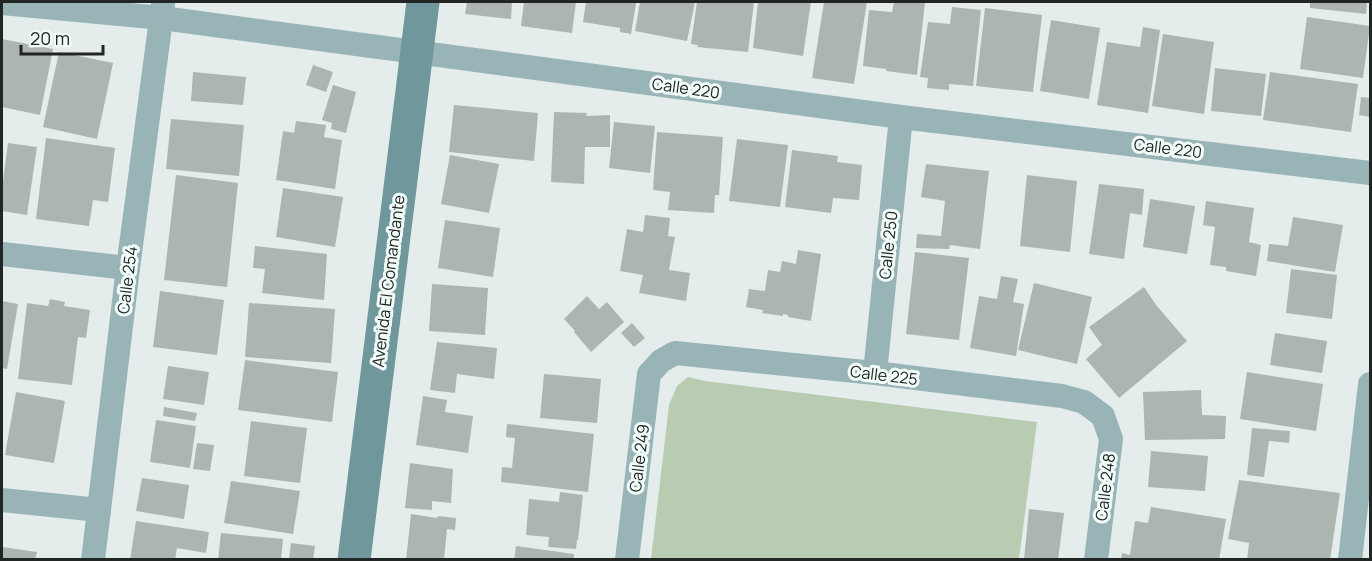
<svg xmlns="http://www.w3.org/2000/svg" width="1372" height="561" font-family="Manrope,sans-serif">
  <rect width="100%" height="100%" fill="#e4edeb"/>
  <polygon fill="#b9cbb1" points="688,377 705,381 1037,422 1019,559 651,559 669,405 677,386"/>
  <g fill="#adb5b0">
    <polygon points="467,2 512,2 511,19 465,14"/>
    <polygon points="524,2 576,2 572,33 521,26"/>
    <polygon points="586,2 640,2 636,3 631,34 620,32 620,28 583,22"/>
    <polygon points="640,2 695,2 687,41 635,31"/>
    <polygon points="697,2 754,2 748,52 697,47 698,45 691,44"/>
    <polygon points="758,2 811,2 803,56 753,48"/>
    <polygon points="824,2 867,2 854,84 812,78"/>
    <polygon points="894,2 925,2 917,75 886,71 886,69 863,66 869,10 892,12"/>
    <polygon points="1310,2 1367,2 1366,14 1310,8"/>
    <polygon points="952,7 981,10 973,86 949,84 949,90 927,88 928,78 920,77 928,22 950,24"/>
    <polygon points="985,8 1042,15 1033,92 976,86"/>
    <polygon points="1307,17 1370,26 1363,78 1300,69"/>
    <polygon points="1051,20 1100,28 1089,99 1040,91"/>
    <polygon points="1143,27 1160,30 1148,113 1097,105 1107,42 1140,47"/>
    <polygon points="1163,34 1214,42 1204,114 1152,106"/>
    <polygon points="2,39 53,49 40,115 2,107"/>
    <polygon points="59,52 113,63 97,139 43,127"/>
    <polygon points="313,65 333,72 326,92 306,85"/>
    <polygon points="1215,68 1266,74 1261,116 1211,111"/>
    <polygon points="193,72 246,77 243,105 191,101"/>
    <polygon points="1270,72 1358,84 1351,132 1263,120"/>
    <polygon points="333,85 356,92 346,133 331,129 332,123 322,120"/>
    <polygon points="1361,97 1370,98 1370,117 1359,115"/>
    <polygon points="454,105 538,113 534,161 449,152"/>
    <polygon points="554,112 587,113 586,116 610,115 610,147 585,147 584,184 551,182"/>
    <polygon points="171,119 244,125 239,176 166,169"/>
    <polygon points="296,121 326,125 324,137 342,140 335,189 276,180 283,131 294,133"/>
    <polygon points="614,122 655,126 650,173 609,168"/>
    <polygon points="657,132 723,137 719,195 715,195 714,213 668,210 670,192 653,190"/>
    <polygon points="46,138 115,148 108,202 93,200 89,226 36,219"/>
    <polygon points="737,139 788,145 780,207 729,201"/>
    <polygon points="8,143 37,147 27,215 2,211 2,189"/>
    <polygon points="792,150 838,156 837,162 862,165 859,200 833,198 831,213 785,207"/>
    <polygon points="450,155 499,164 489,213 441,204"/>
    <polygon points="926,164 989,171 980,249 950,245 949,249 916,248 917,234 941,236 945,201 921,197"/>
    <polygon points="176,175 238,183 227,287 164,280"/>
    <polygon points="1027,175 1077,181 1070,252 1020,246"/>
    <polygon points="1099,184 1144,189 1142,215 1130,213 1124,259 1089,254"/>
    <polygon points="283,188 343,197 335,247 276,237"/>
    <polygon points="1150,199 1195,206 1187,254 1143,247"/>
    <polygon points="1206,201 1254,208 1249,242 1261,245 1256,276 1226,271 1226,267 1210,265 1215,227 1203,225"/>
    <polygon points="645,215 670,218 668,236 675,237 669,270 690,273 686,301 639,293 643,275 620,271 627,229 643,232"/>
    <polygon points="1293,217 1343,225 1335,272 1267,261 1269,244 1288,246"/>
    <polygon points="445,220 500,228 493,277 438,268"/>
    <polygon points="255,246 327,254 324,300 262,293 265,269 253,268"/>
    <polygon points="798,250 821,254 811,321 788,317 788,315 783,314 783,316 762,313 763,310 746,307 749,289 765,291 768,270 780,272 782,261 796,264"/>
    <polygon points="915,252 969,258 959,340 906,334"/>
    <polygon points="1291,269 1337,275 1332,319 1286,313"/>
    <polygon points="1001,276 1018,279 1013,302 1024,304 1016,356 970,348 979,296 997,299"/>
    <polygon points="1034,283 1092,297 1077,364 1018,350"/>
    <polygon points="432,284 488,288 485,335 429,331"/>
    <polygon points="1144,287 1156,305 1187,341 1119,398 1086,359 1102,345 1089,327"/>
    <polygon points="160,291 224,300 217,355 153,347"/>
    <polygon points="587,296 599,309 607,302 624,322 591,352 574,332 575,331 564,319"/>
    <polygon points="50,299 65,302 64,306 90,310 86,338 78,337 72,385 18,379 27,303 48,306"/>
    <polygon points="2,301 18,304 7,369 2,368"/>
    <polygon points="249,303 335,309 331,363 245,357"/>
    <polygon points="632,323 645,338 634,347 621,333"/>
    <polygon points="1275,333 1327,341 1322,373 1270,365"/>
    <polygon points="437,342 497,348 494,379 457,374 455,393 430,390"/>
    <polygon points="245,360 338,372 332,422 238,410"/>
    <polygon points="168,366 209,372 204,405 163,399"/>
    <polygon points="1247,372 1323,384 1316,431 1240,419"/>
    <polygon points="544,374 601,379 597,423 540,418"/>
    <polygon points="1201,390 1202,415 1226,416 1225,439 1145,440 1143,392"/>
    <polygon points="16,392 65,401 54,463 5,455"/>
    <polygon points="423,396 447,400 445,412 473,416 468,453 416,445"/>
    <polygon points="164,407 197,413 195,421 163,416"/>
    <polygon points="156,420 196,426 190,468 150,462"/>
    <polygon points="251,421 307,428 300,483 244,476"/>
    <polygon points="507,424 594,434 588,492 501,482 502,467 512,468 515,438 506,437"/>
    <polygon points="1252,428 1290,431 1289,443 1269,441 1264,477 1247,475"/>
    <polygon points="197,443 214,445 210,471 193,469"/>
    <polygon points="1151,451 1208,456 1205,491 1148,487"/>
    <polygon points="410,463 453,469 451,503 432,501 432,510 405,508"/>
    <polygon points="142,478 189,485 184,519 136,511"/>
    <polygon points="1239,480 1340,493 1330,560 1247,560 1249,543 1228,539"/>
    <polygon points="231,481 300,491 293,534 224,523"/>
    <polygon points="560,492 583,495 578,540 577,540 576,549 548,547 549,537 526,535 529,499 559,502"/>
    <polygon points="1151,507 1226,519 1219,560 1146,560 1134,558 1134,560 1121,560 1122,553 1130,555 1135,521 1148,523"/>
    <polygon points="1029,509 1064,513 1058,560 1024,560"/>
    <polygon points="411,514 437,518 438,516 456,518 455,530 447,529 444,560 406,560"/>
    <polygon points="136,521 209,532 206,553 177,548 175,560 130,560"/>
    <polygon points="221,533 283,539 281,560 218,560"/>
    <polygon points="291,543 315,546 313,560 289,560"/>
    <polygon points="516,546 574,554 574,560 514,560"/>
    <polygon points="2,547 37,552 35,560 2,560"/>
  </g>
  <g fill="none" stroke-linecap="round" stroke-linejoin="round">
    <g stroke="#99b4b6" stroke-width="24">
      <polyline points="2,3 162,18 901,117 1370,173"/>
      <polyline points="2,254 128,268"/>
      <polyline points="875,373 901,117"/>
      <polyline points="2,500 99,510"/>
      <polyline points="93,560 128,268 163,4"/>
      <polyline points="627,560 649,374 661,361 675,353 875,373 1062,396 1084,402 1103,416 1111,439 1096,560"/>
      <polyline points="1350,560 1370,384"/>
    </g>
    <polyline stroke="#70989c" stroke-width="33" points="354,560 423,2"/>
  </g>
  <g text-anchor="middle" dominant-baseline="central" stroke-width="6" stroke-linejoin="round" paint-order="stroke">
    <g font-size="16" fill="#212524" stroke="#f1fbf8">
      <text transform="translate(686 88) rotate(8)">Calle 220</text>
      <text transform="translate(1168 148) rotate(7)">Calle 220</text>
      <text transform="translate(888 245) rotate(-84)">Calle 250</text>
      <text transform="translate(127 280) rotate(-83)">Calle 254</text>
      <text transform="translate(388 281) rotate(-83)">Avenida El Comandante</text>
      <text transform="translate(884 375) rotate(7)">Calle 225</text>
      <text transform="translate(639 458) rotate(-83)">Calle 249</text>
      <text transform="translate(1105 487) rotate(-83)">Calle 248</text>
    </g>
  </g>
  <rect width="1372" height="561" fill="none" stroke="#212524" stroke-width="6"/>
  <path d="M21 45v9h82v-9" fill="none" stroke="#212524" stroke-width="3"/>
  <text x="30" y="45" font-size="18" fill="#212524" stroke="#f1fbf8" stroke-width="4.5" paint-order="stroke">20 m</text>
</svg>
